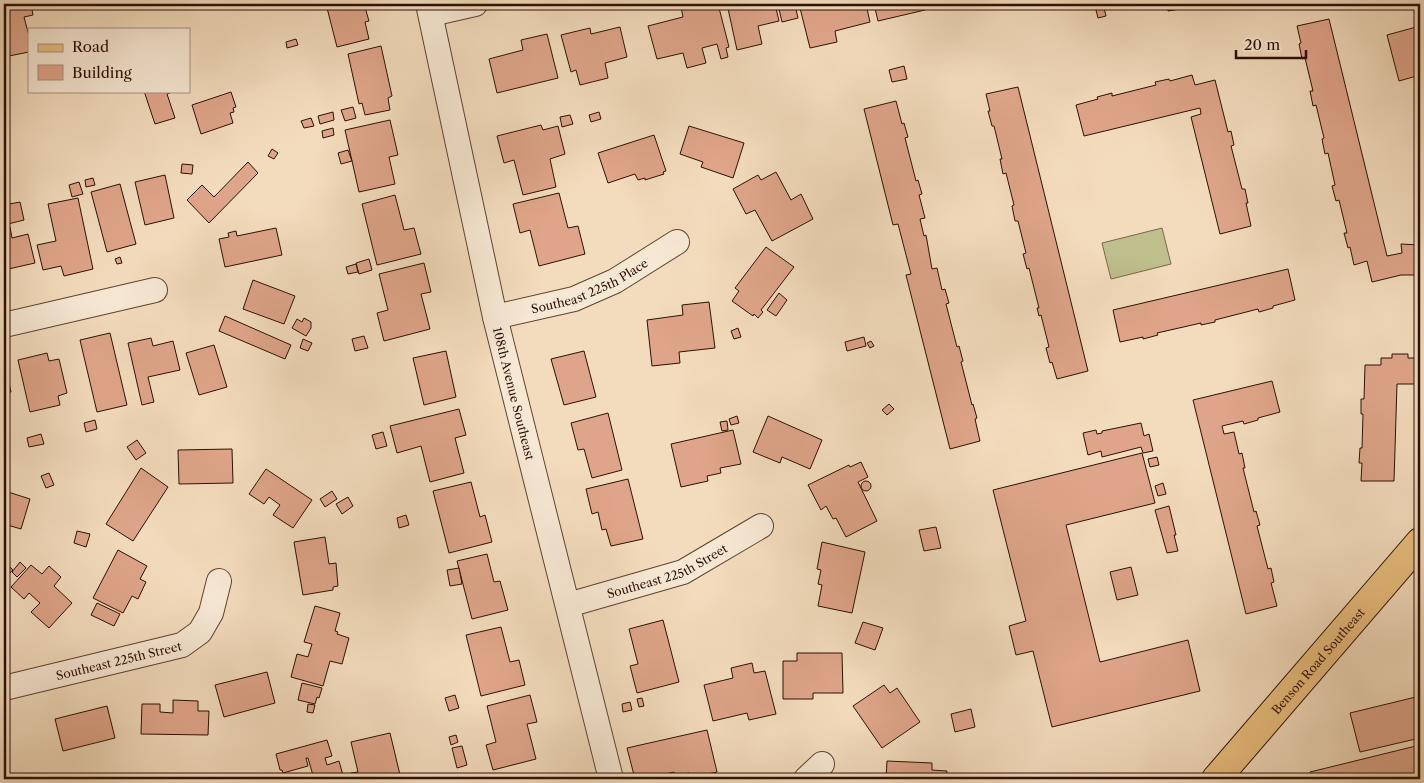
<svg xmlns="http://www.w3.org/2000/svg" width="1424" height="783" font-family="'Libre Caslon Text',serif">
  <rect width="100%" height="100%" fill="#f3dcbd"/>
  <filter id="stains"><feTurbulence type="fractalNoise" baseFrequency=".004" numOctaves="4"/><feColorMatrix values="0 0 0 0 .2 0 0 0 0 .09 0 0 0 0 .02 0 0 0 .5 -.17"/></filter>
  <radialGradient id="worn" r=".72"><stop offset=".6" stop-color="#630" stop-opacity="0"/><stop offset="1" stop-color="#630" stop-opacity=".3"/></radialGradient>
  <polygon fill="#bfbf8e" stroke="#766848" points="1162,228 1171,264 1111,279 1102,243"/>
  <g fill="#dfa58a" stroke="#2c1002">
    <polygon points="4,4 31,4 33,15 24,17 29,36 29,52 4,57"/>
    <polygon points="326,4 364,4 369,21 365,22 369,39 337,47"/>
    <polygon points="695,4 718,4 729,47 726,48 728,57 721,59 717,44 702,48 706,63 687,68 683,53 657,59 648,26 683,17 681,7"/>
    <polygon points="727,4 775,4 779,21 758,26 762,44 737,50"/>
    <polygon points="799,4 866,4 870,22 835,31 837,42 810,48"/>
    <polygon points="874,4 935,4 924,6 925,10 878,21"/>
    <polygon points="1030,4 1049,4 1031,8"/>
    <polygon points="1068,4 1093,4 1069,9"/>
    <polygon points="1103,4 1106,16 1098,18 1095,6"/>
    <polygon points="1167,4 1179,4 1180,9 1168,11"/>
    <polygon points="795,5 798,18 782,22 779,9"/>
    <polygon points="1329,19 1387,256 1402,253 1401,244 1420,245 1420,278 1415,278 1415,275 1401,275 1372,282 1367,261 1354,265 1350,247 1348,248 1344,233 1347,233 1339,200 1336,201 1332,186 1335,185 1328,153 1325,154 1322,139 1324,138 1316,105 1313,106 1310,91 1313,91 1305,58 1302,59 1299,44 1301,43 1297,26"/>
    <polygon points="1420,26 1420,75 1399,81 1387,35"/>
    <polygon points="620,27 627,57 605,63 608,78 580,85 576,70 571,72 561,35 590,28 591,34"/>
    <polygon points="547,34 558,78 497,93 489,59 523,50 521,40"/>
    <polygon points="296,39 298,45 287,48 286,42"/>
    <polygon points="381,46 392,96 388,98 390,110 365,115 362,103 359,104 348,54"/>
    <polygon points="904,66 907,79 892,82 889,70"/>
    <polygon points="1192,75 1195,85 1215,80 1228,132 1231,131 1234,145 1231,146 1242,189 1245,189 1248,203 1246,203 1251,226 1220,234 1191,117 1201,114 1200,108 1084,136 1076,105 1098,99 1097,97 1112,93 1112,96 1156,85 1155,82 1169,79 1170,81"/>
    <polygon points="1018,87 1088,371 1057,379 1052,362 1050,363 1046,348 1049,347 1041,315 1039,316 1037,308 1039,308 1029,268 1027,269 1023,254 1026,253 1018,221 1015,221 1012,206 1014,205 1006,173 1003,174 1000,159 1002,159 994,126 992,126 988,111 990,111 986,94"/>
    <polygon points="144,91 175,91 167,94 175,118 155,124"/>
    <polygon points="231,92 236,107 233,108 234,112 230,113 233,123 201,134 192,105"/>
    <polygon points="896,101 902,124 904,123 908,137 905,138 916,181 918,180 922,194 919,195 925,218 920,219 924,236 926,235 932,269 937,268 942,290 945,289 949,303 946,304 957,347 959,346 963,361 961,362 972,405 973,404 977,418 975,419 980,441 950,449 906,275 911,274 898,224 893,225 864,109"/>
    <polygon points="353,107 356,118 345,121 341,110"/>
    <polygon points="333,112 334,120 320,124 318,116"/>
    <polygon points="599,112 601,119 591,122 589,115"/>
    <polygon points="570,115 573,124 562,127 560,117"/>
    <polygon points="311,118 314,126 304,128 301,121"/>
    <polygon points="390,120 398,155 389,157 395,184 359,192 345,130"/>
    <polygon points="541,125 543,130 558,126 565,154 550,159 556,187 523,195 514,160 504,163 497,136"/>
    <polygon points="689,126 744,143 733,178 701,167 703,162 680,154"/>
    <polygon points="333,128 334,135 323,138 322,131"/>
    <polygon points="654,135 666,171 663,172 664,174 645,180 645,178 638,180 635,174 608,183 598,153"/>
    <polygon points="272,149 278,153 274,159 268,156"/>
    <polygon points="348,150 352,161 341,164 338,153"/>
    <polygon points="248,162 258,173 209,223 187,200 202,185 214,197"/>
    <polygon points="182,164 193,165 192,174 181,173"/>
    <polygon points="776,172 791,200 801,194 813,219 772,241 755,210 746,214 733,189 758,175 761,180"/>
    <polygon points="165,175 174,218 145,225 135,182"/>
    <polygon points="93,178 95,185 86,187 85,180"/>
    <polygon points="79,182 83,194 72,197 69,185"/>
    <polygon points="120,184 136,244 107,252 91,192"/>
    <polygon points="559,193 568,228 578,226 585,254 539,266 530,230 520,233 513,204"/>
    <polygon points="395,195 404,230 414,228 421,254 377,265 362,204"/>
    <polygon points="78,198 93,269 64,276 61,266 43,270 37,245 56,241 48,204"/>
    <polygon points="20,202 24,220 8,224 4,205"/>
    <polygon points="10,227 12,238 28,234 35,263 4,270 4,229"/>
    <polygon points="276,228 282,255 225,267 219,239 229,237 228,233 236,231 237,236"/>
    <polygon points="766,247 794,267 761,310 763,312 758,318 754,314 753,316 732,301 739,291 735,288"/>
    <polygon points="120,257 122,263 117,264 115,259"/>
    <polygon points="369,259 372,270 359,274 356,263"/>
    <polygon points="424,263 431,292 421,294 430,329 384,341 377,313 388,310 379,274"/>
    <polygon points="356,264 358,272 348,274 346,267"/>
    <polygon points="1288,269 1295,300 1273,306 1273,308 1259,312 1258,309 1215,320 1215,322 1201,325 1201,323 1157,333 1158,335 1143,339 1143,337 1120,342 1113,310"/>
    <polygon points="253,280 295,296 284,324 243,309"/>
    <polygon points="779,293 787,300 776,316 767,310"/>
    <polygon points="709,302 715,348 679,352 680,363 652,366 647,320 683,315 682,305"/>
    <polygon points="225,316 291,345 285,359 219,331"/>
    <polygon points="304,318 311,322 311,328 306,336 292,328 297,319 302,322"/>
    <polygon points="738,328 741,337 734,339 731,331"/>
    <polygon points="110,333 127,405 97,412 80,340"/>
    <polygon points="364,336 368,348 355,351 352,339"/>
    <polygon points="864,337 866,346 847,351 845,342"/>
    <polygon points="151,338 153,346 173,341 180,370 148,377 154,402 142,405 128,343"/>
    <polygon points="303,339 312,343 308,351 300,348"/>
    <polygon points="871,341 874,346 870,348 867,343"/>
    <polygon points="214,345 227,387 199,395 186,353"/>
    <polygon points="446,351 456,397 424,405 413,358"/>
    <polygon points="584,351 596,397 564,405 551,359"/>
    <polygon points="47,353 49,361 59,359 67,393 58,396 60,405 30,412 18,360"/>
    <polygon points="1392,354 1408,354 1408,358 1419,358 1420,384 1397,384 1394,481 1361,481 1362,463 1359,463 1360,448 1362,448 1363,414 1361,414 1361,399 1364,399 1365,365 1381,365 1381,358 1392,358"/>
    <polygon points="4,363 11,392 4,394"/>
    <polygon points="1272,381 1280,412 1258,418 1258,420 1244,424 1243,421 1222,426 1224,434 1234,432 1239,454 1242,453 1245,468 1243,468 1254,512 1256,511 1260,525 1257,526 1268,569 1271,568 1274,582 1271,583 1277,606 1246,614 1193,400"/>
    <polygon points="889,404 894,409 887,415 882,410"/>
    <polygon points="459,409 466,435 455,438 464,473 430,482 421,446 397,453 390,426"/>
    <polygon points="608,413 622,470 592,478 584,449 578,450 571,423"/>
    <polygon points="737,416 739,423 731,425 729,419"/>
    <polygon points="768,416 822,440 810,469 782,457 780,463 753,452"/>
    <polygon points="95,420 97,429 86,432 84,423"/>
    <polygon points="727,421 728,430 722,431 720,422"/>
    <polygon points="1141,423 1144,436 1149,434 1153,451 1143,453 1141,447 1102,457 1101,451 1088,455 1083,433 1096,430 1097,434 1102,433 1102,431"/>
    <polygon points="733,430 741,464 720,468 721,473 707,476 708,481 681,487 671,444"/>
    <polygon points="383,432 387,446 376,449 372,435"/>
    <polygon points="41,434 44,444 29,447 27,438"/>
    <polygon points="137,440 146,453 136,460 127,447"/>
    <polygon points="232,449 233,483 179,484 178,450"/>
    <polygon points="1142,453 1155,503 1066,525 1100,662 1188,640 1200,691 1052,727 1033,651 1016,655 1009,626 1026,621 993,490"/>
    <polygon points="1157,457 1159,465 1150,467 1148,459"/>
    <polygon points="861,462 868,477 858,482 877,521 846,537 836,518 833,519 826,506 821,510 808,485 849,465 850,467"/>
    <polygon points="141,468 168,487 133,541 106,524"/>
    <polygon points="266,469 312,500 293,528 273,515 280,505 269,497 264,504 249,494"/>
    <polygon points="49,473 54,485 46,488 41,476"/>
    <polygon points="4,478 9,479 5,491 30,499 21,529 4,524"/>
    <polygon points="628,479 643,539 611,546 606,529 602,530 598,512 592,514 586,489"/>
    <circle cx="866" cy="486" r="5"/>
    <polygon points="471,482 480,517 485,515 492,542 449,553 433,491"/>
    <polygon points="1163,483 1166,494 1158,496 1155,486"/>
    <polygon points="332,491 337,499 325,507 320,499"/>
    <polygon points="348,497 353,506 342,514 336,504"/>
    <polygon points="1169,506 1176,535 1174,535 1178,551 1167,553 1155,510"/>
    <polygon points="406,515 409,525 399,528 397,518"/>
    <polygon points="936,527 941,548 924,551 919,530"/>
    <polygon points="77,531 90,534 86,547 74,543"/>
    <polygon points="325,537 329,564 336,563 338,586 333,587 333,590 303,595 294,542"/>
    <polygon points="822,542 865,552 852,613 818,606 822,585 818,584 821,570 817,569"/>
    <polygon points="118,550 147,566 140,579 146,582 138,599 132,596 123,613 93,598"/>
    <polygon points="487,554 494,582 500,581 508,610 472,619 457,561"/>
    <polygon points="20,562 26,568 17,577 12,572"/>
    <polygon points="7,564 13,570 4,579 4,568"/>
    <polygon points="31,565 42,574 49,566 61,577 54,586 72,603 49,628 31,612 40,603 29,593 24,599 11,587"/>
    <polygon points="1131,567 1138,595 1117,600 1110,572"/>
    <polygon points="459,568 462,584 450,586 447,570"/>
    <polygon points="97,603 120,614 114,626 91,615"/>
    <polygon points="315,606 340,613 335,631 338,632 337,634 349,638 342,664 330,661 323,686 291,677 297,654 308,657 312,644 304,642"/>
    <polygon points="663,620 679,682 637,693 630,666 638,664 629,629"/>
    <polygon points="863,622 883,628 875,650 855,643"/>
    <polygon points="501,627 510,662 519,660 525,685 481,696 466,635"/>
    <polygon points="797,653 842,653 843,693 813,693 813,699 783,699 783,661 797,661"/>
    <polygon points="752,663 754,673 765,671 776,714 749,720 747,713 713,721 704,685 733,678 731,668"/>
    <polygon points="267,672 275,703 224,717 215,685"/>
    <polygon points="302,683 322,688 319,698 317,697 315,704 298,700"/>
    <polygon points="884,685 890,693 897,688 920,722 882,748 853,706"/>
    <polygon points="455,695 459,708 449,711 445,698"/>
    <polygon points="530,695 537,722 527,724 536,759 493,770 486,745 496,742 487,706"/>
    <polygon points="1420,696 1420,738 1360,752 1350,713"/>
    <polygon points="642,698 644,706 639,707 637,699"/>
    <polygon points="173,700 198,701 198,711 209,711 208,735 141,734 142,704 160,704 160,712 173,713"/>
    <polygon points="630,702 632,710 623,712 622,704"/>
    <polygon points="308,704 315,705 313,713 307,712"/>
    <polygon points="107,706 115,738 63,751 55,719"/>
    <polygon points="971,709 975,727 955,732 951,714"/>
    <polygon points="707,730 717,772 690,778 689,773 675,776 674,772 646,779 635,779 627,748"/>
    <polygon points="390,733 401,779 352,779 351,773 358,772 351,742"/>
    <polygon points="456,735 458,742 451,745 449,737"/>
    <polygon points="327,740 332,756 325,758 327,765 339,761 344,779 314,779 308,758 306,758 308,766 283,773 282,770 280,770 276,754"/>
    <polygon points="1420,745 1420,779 1312,779 1310,772"/>
    <polygon points="462,746 467,765 457,768 452,748"/>
    <polygon points="887,761 932,763 932,770 947,771 946,779 886,779"/>
    <polygon points="525,774 526,779 506,779"/>
  </g>
  <g fill="none" stroke-linecap="round" stroke-linejoin="round">
    <g stroke="#5e4331" stroke-width="26">
      <g id="street">
        <path id="s1" d="M428 4 495 317 611 779"/>
        <polyline points="431,14 475,4"/>
        <path id="s2" d="M495 317 574 299 615 281 677 242"/>
        <polyline points="4,325 155,290"/>
        <path id="s3" d="M568 605 683 572 761 526"/>
        <path id="s4" d="M4 688 182 645 200 632 211 613 219 581"/>
        <polyline points="806,779 822,764"/>
      </g>
    </g>
    <g stroke="#2c1002" stroke-width="30">
      <g id="primary">
        <path id="s5" d="M1216 779 1420 542"/>
      </g>
    </g>
    <use href="#street" stroke="#f7e8d4" stroke-width="24"/>
    <use href="#primary" stroke="#eabe7e" stroke-width="28"/>
  </g>
  <g text-anchor="middle" dominant-baseline="central" stroke-width="5" stroke-linejoin="round" paint-order="stroke">
    <g font-size="12" fill="#2c1002" stroke="#f7e8d4">
      <text stroke="none"><textPath href="#s2" startOffset="100">Southeast 225th Place</textPath></text>
      <text stroke="none"><textPath href="#s1" startOffset="399">108th Avenue Southeast</textPath></text>
      <text stroke="none"><textPath href="#s3" startOffset="105">Southeast 225th Street</textPath></text>
      <text stroke="none"><textPath href="#s4" startOffset="118">Southeast 225th Street</textPath></text>
      <text stroke="none"><textPath href="#s5" startOffset="156">Benson Road Southeast</textPath></text>
    </g>
  </g>
  <rect width="1424" height="783" fill="none" stroke="#f3dcbd" stroke-width="20"/>
  <rect x="5" y="5" width="1414" height="773" fill="none" stroke="#2c1002" stroke-width="2.5"/>
  <rect x="10" y="10" width="1404" height="763" fill="none" stroke="#2c1002"/>
  <rect x="28" y="28" width="162" height="65" fill="#f7e8d4" stroke="#a69280"/>
  <rect x="38" y="44" width="25" height="8" fill="#eabe7e" stroke="#a69280"/>
  <text x="72" y="52" font-size="15" fill="#2c1002">Road</text>
  <rect x="38" y="65" width="25" height="15" fill="#dfa58a" stroke="#a69280"/>
  <text x="72" y="78" font-size="15" fill="#2c1002">Building</text>
  <path d="M1236 50v8h70v-8" fill="none" stroke="#2c1002" stroke-width="2.5"/>
  <text x="1244" y="50" font-size="15" fill="#2c1002" stroke="#f7e8d4" stroke-width="4" paint-order="stroke">20 m</text>
  <rect width="100%" height="100%" filter="url(#stains)"/>
  <rect width="100%" height="100%" fill="url(#worn)"/>
</svg>
